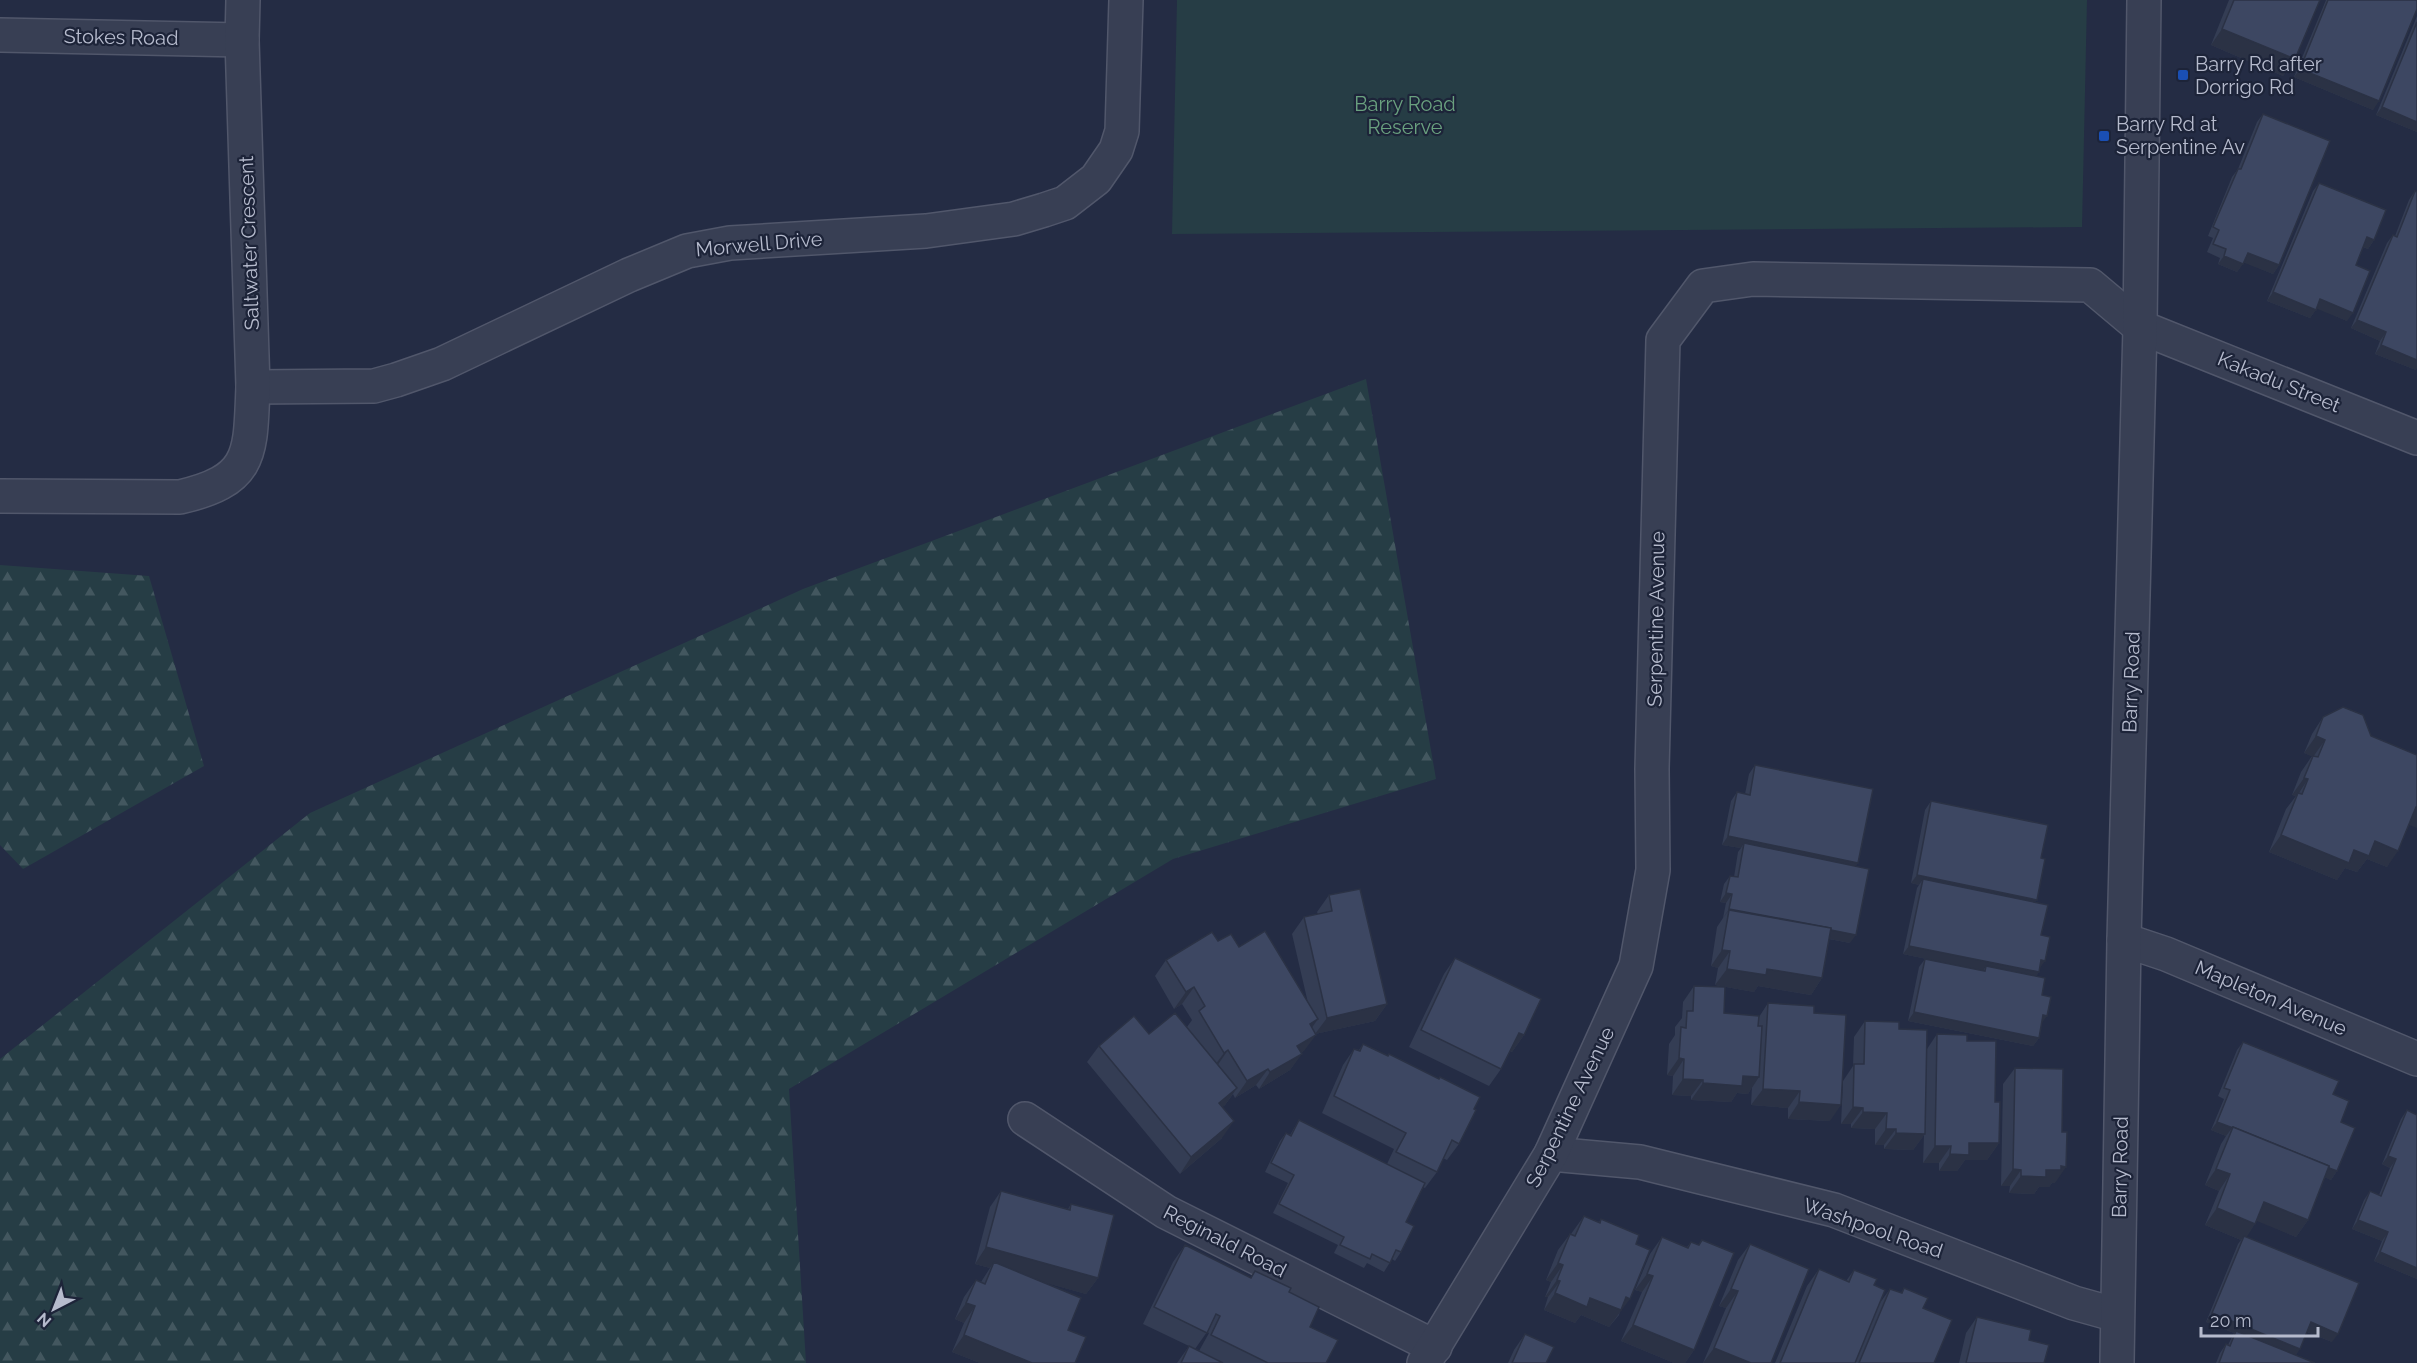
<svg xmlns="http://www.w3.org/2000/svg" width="2417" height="1363" font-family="Raleway,sans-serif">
  <defs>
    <pattern id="forest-firs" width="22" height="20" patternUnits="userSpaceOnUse" patternTransform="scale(1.5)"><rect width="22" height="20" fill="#263d45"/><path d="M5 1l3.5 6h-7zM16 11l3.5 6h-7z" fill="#43575f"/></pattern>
  </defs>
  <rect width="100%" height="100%" fill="#242c44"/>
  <g fill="url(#forest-firs)">
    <polygon points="1366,379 1436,779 1173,859 789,1089 806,1363 0,1363 0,1059 310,813 803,589"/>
    <polygon points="0,565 149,576 204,766 23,869 0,845"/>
  </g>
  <polygon fill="#263d45" points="1177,0 2087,0 2082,227 1172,234"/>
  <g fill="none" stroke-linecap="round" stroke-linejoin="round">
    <g stroke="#51576b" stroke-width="36">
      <g id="minor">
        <polyline points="0,35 242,40"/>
        <polyline points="253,387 374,386 396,380 442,364 629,275 687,251 730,243 926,231 1014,219 1044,210 1065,203 1096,179 1116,150 1122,131 1126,0"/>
        <path d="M0 496 180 497C254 480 250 453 253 387L242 40 243 0"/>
        <polyline points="2124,940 2166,954 2417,1059"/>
        <polyline points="1025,1119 1166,1212 1435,1347"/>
        <polyline points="1551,1154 1640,1162 1834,1210 2074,1303 2117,1315"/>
        <polyline points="1424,1363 1551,1154 1636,966 1653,870 1652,769 1663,340 1703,286 1753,279 2090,285 2140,327 2417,438"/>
      </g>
    </g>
    <g stroke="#51576b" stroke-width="36">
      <polyline id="tertiary" points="2117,1363 2124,940 2140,327 2144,0"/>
    </g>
    <use href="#minor" stroke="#383f54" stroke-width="33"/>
    <use href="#tertiary" stroke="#383f54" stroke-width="33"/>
  </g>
  <g fill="#343d54" fill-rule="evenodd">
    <polygon points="2229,0 2320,0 2295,59 2283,76 2211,45"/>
    <polygon points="2326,0 2417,0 2373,110 2294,77"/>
    <polygon points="2417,16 2417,132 2376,115"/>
    <polygon points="2263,114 2279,265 2273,274 2244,262 2237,272 2218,264 2220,258 2207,252 2213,238 2208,236 2232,177 2238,169 2257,122"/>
    <polygon points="2319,183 2374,240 2368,249 2363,247 2356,265 2347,321 2317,308 2310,318 2267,301 2313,191"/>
    <polygon points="2415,191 2416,370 2375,354 2380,341 2351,328 2387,243 2393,235 2395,236 2409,200"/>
    <polygon points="2323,717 2371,736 2409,825 2387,867 2367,859 2357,872 2345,868 2337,880 2269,852 2286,809 2296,796 2292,795 2301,772 2312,756 2304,753 2312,734"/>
    <polygon points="1755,765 1856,867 1850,943 1829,939 1822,978 1811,995 1758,986 1754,992 1715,985 1718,968 1711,966 1717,927 1723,918 1726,903 1720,902 1724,884 1730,876 1734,877 1738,852 1741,848 1722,845 1731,801 1737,792 1745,794 1749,774"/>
    <polygon points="1931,801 2041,858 2034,902 2041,935 2040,968 2039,972 2036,976 2042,995 2041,1024 2039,1038 2033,1046 1908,1021 1919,967 1925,959 1955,965 1903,954 1917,888 1919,885 1911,883 1925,810"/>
    <polygon points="1329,895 1387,1004 1375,1021 1315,1034 1290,1070 1259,1089 1256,1085 1235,1098 1233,1094 1225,1105 1222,1107 1222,1138 1180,1174 1087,1062 1099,1046 1149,1034 1187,1027 1192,1020 1182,1004 1174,1009 1155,976 1166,960 1218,941 1239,947 1308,1003 1292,934 1304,917 1318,914 1317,912"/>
    <polygon points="1455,958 1524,1035 1512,1052 1510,1051 1501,1069 1489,1086 1409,1047 1444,974"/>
    <polygon points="1694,986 1724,1013 1759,1017 1768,1003 1814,1013 1830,1121 1788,1119 1788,1108 1751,1105 1752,1087 1748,1094 1737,1093 1731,1102 1691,1100 1691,1096 1672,1095 1673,1076 1667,1075 1669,1044 1675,1035 1675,1027 1682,1018 1683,1002"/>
    <polygon points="1865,1021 1899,1029 1927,1049 1937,1034 1967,1041 1995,1102 1999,1143 1987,1160 1965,1160 1957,1171 1939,1171 1939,1163 1923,1163 1924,1135 1913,1150 1884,1149 1884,1145 1875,1145 1875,1129 1851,1128 1851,1124 1841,1124 1843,1081 1853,1066 1854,1037"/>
    <polygon points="2243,1042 2333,1094 2341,1122 2337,1171 2331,1180 2325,1177 2308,1220 2296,1237 2257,1220 2246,1237 2332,1342 2307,1332 2296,1355 2315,1363 2216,1363 2220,1353 2226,1344 2228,1345 2234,1333 2206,1322 2238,1244 2241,1240 2205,1225 2219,1191 2205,1185 2221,1144 2226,1136 2211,1130 2224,1099 2218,1096 2237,1050"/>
    <polygon points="1363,1044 1388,1056 1389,1054 1474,1109 1459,1144 1447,1160 1443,1158 1437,1172 1425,1188 1423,1187 1406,1222 1401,1252 1395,1261 1392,1259 1384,1272 1367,1263 1364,1268 1334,1253 1338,1245 1273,1213 1288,1183 1265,1172 1280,1141 1286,1133 1290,1135 1299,1120 1387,1164 1394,1149 1322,1113 1343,1065 1354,1049 1359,1050"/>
    <polygon points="2015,1068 2055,1183 2052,1183 2049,1187 2039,1187 2034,1194 2009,1193 2010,1186 2001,1186 2003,1084"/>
    <polygon points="2407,1110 2417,1115 2417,1279 2374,1261 2382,1241 2352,1229 2364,1200 2370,1191 2379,1195 2390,1168 2382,1164 2401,1119"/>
    <polygon points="1001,1191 1068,1209 1071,1204 1098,1278 1086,1294 1047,1283 1068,1330 1075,1363 980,1363 952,1352 964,1323 955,1319 964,1297 976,1280 981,1282 990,1268 975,1264 990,1207"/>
    <polygon points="1584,1216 1599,1222 1601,1219 1636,1244 1619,1315 1609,1327 1581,1315 1575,1323 1544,1310 1548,1297 1545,1297 1551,1282 1546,1280 1558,1250 1570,1234 1571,1234"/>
    <polygon points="1662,1237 1687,1247 1691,1242 1698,1245 1702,1240 1694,1350 1685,1363 1674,1363 1621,1341 1642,1292 1635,1290 1650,1254"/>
    <polygon points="1750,1244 1771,1363 1703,1363 1726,1308 1719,1306 1738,1260"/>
    <path d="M1185 1245 1250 1278 1255 1271 1289 1292 1310 1327 1326 1363H1177L1189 1346 1143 1324 1173 1262ZM1207 1332 1209 1333 1199 1351 1195 1349Z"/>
    <polygon points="1819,1269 1846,1281 1854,1270 1874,1285 1879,1304 1890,1289 1901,1293 1904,1288 1923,1308 1934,1363 1775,1363 1807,1286"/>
    <polygon points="1977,1317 2029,1340 2044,1363 1959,1363 1966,1333"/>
    <polygon points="1525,1334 1546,1363 1508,1363 1514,1350"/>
  </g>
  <g fill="#2b3245">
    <polygon points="2222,29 2295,59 2283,76 2211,45"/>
    <polygon points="2300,69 2379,101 2373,110 2294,77"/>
    <polygon points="2382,107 2417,122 2417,132 2376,115"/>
    <polygon points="2367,237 2374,240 2368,249 2361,246"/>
    <polygon points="2248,253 2279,265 2273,274 2242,262"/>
    <polygon points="2224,256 2243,264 2237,272 2218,264"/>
    <polygon points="2273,292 2316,310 2310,318 2267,301"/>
    <polygon points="2320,299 2353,313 2347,321 2315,308"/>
    <polygon points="2357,320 2386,332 2380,341 2351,328"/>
    <polygon points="2381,345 2417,360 2417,368 2416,370 2375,354"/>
    <polygon points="2316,736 2325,740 2313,757 2304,753"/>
    <polygon points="2304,778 2308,779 2297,796 2298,793 2296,796 2292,795"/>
    <polygon points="2416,807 2417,807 2417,828 2404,823"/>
    <polygon points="2281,835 2375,841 2398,851 2387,867 2367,859 2357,872 2345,868 2337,880 2269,852"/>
    <polygon points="1728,836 1858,863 1852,872 1744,843 1741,848 1722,845"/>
    <polygon points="1917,875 2037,900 2031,908 1923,879 1919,885 1911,883"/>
    <polygon points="1726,893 1732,894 1726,903 1720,902"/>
    <polygon points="1729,909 1856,935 1850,943 1727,919 1729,910 1723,918"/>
    <polygon points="1909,946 2039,972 2033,981 1986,966 1983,971 1903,954"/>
    <polygon points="1722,950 1730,951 1718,968 1711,966"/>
    <polygon points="2041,960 2045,961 2039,969"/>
    <polygon points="1727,969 1767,969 1822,978 1811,995 1758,986 1754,992 1715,985"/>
    <polygon points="1194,987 1182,1004 1174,1009 1186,992"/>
    <polygon points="1387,1004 1375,1021 1315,1034 1327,1018"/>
    <polygon points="1914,1012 2039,1038 2033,1046 1908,1021"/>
    <polygon points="2043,1015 2047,1016 2041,1024"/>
    <polygon points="1318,1019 1306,1036 1310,1024"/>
    <polygon points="1519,1033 1524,1035 1512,1052 1507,1049"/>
    <polygon points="1316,1035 1304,1051 1285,1062 1297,1046"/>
    <polygon points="1228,1050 1217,1066 1212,1069 1224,1053"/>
    <polygon points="1302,1054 1290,1070 1259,1089 1270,1072"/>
    <polygon points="1679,1058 1684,1059 1673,1076 1667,1075"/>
    <polygon points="1268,1069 1256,1085 1235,1098 1247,1081"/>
    <polygon points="1743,1076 1759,1077 1748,1094 1737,1093 1731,1102 1691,1100 1703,1083"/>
    <polygon points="1683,1079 1703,1080 1691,1096 1672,1095"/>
    <polygon points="1237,1088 1225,1105 1207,1120 1219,1103"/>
    <polygon points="1763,1089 1800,1091 1788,1108 1751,1105"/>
    <polygon points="1799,1102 1841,1105 1830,1121 1788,1119"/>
    <polygon points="1853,1107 1863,1108 1851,1124 1841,1124"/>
    <polygon points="1863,1112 1887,1113 1875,1129 1851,1128"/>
    <polygon points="1234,1121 1222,1138 1180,1174 1191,1157"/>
    <polygon points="2217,1122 2232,1128 2226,1136 2211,1130"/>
    <polygon points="2233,1128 2337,1171 2331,1180 2229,1137"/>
    <polygon points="1886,1129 1896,1129 1884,1145 1875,1145"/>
    <polygon points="1896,1133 1925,1134 1913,1150 1884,1149"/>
    <polygon points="1969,1143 1999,1143 1987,1160 1965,1160 1957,1171 1939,1171 1950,1154"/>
    <polygon points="1935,1146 1951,1146 1939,1163 1923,1163"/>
    <polygon points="2388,1156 2396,1159 2390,1168 2382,1164"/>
    <polygon points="2061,1166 2066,1167 2055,1183 2052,1183 2049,1187 2039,1187 2034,1194 2009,1193 2021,1176"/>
    <polygon points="2013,1169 2021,1170 2010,1186 2001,1186"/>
    <polygon points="2216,1169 2230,1174 2219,1191 2205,1185"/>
    <polygon points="2264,1202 2308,1220 2296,1237 2252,1219"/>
    <polygon points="2217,1208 2255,1224 2244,1241 2244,1236 2241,1240 2205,1225"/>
    <polygon points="2358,1220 2388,1232 2382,1241 2352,1229"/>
    <polygon points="986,1247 1098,1278 1086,1294 991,1268 994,1262 990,1268 975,1264"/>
    <polygon points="2380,1252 2417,1268 2417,1279 2374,1261"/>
    <polygon points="1558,1263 1563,1265 1551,1282 1546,1280"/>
    <polygon points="1647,1274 1653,1276 1642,1292 1635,1290"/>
    <polygon points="1557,1280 1560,1281 1548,1297 1545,1297"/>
    <polygon points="1731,1289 1738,1291 1726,1308 1719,1306"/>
    <polygon points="1555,1293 1626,1297 1630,1299 1609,1327 1581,1315 1575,1323 1544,1310"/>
    <polygon points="966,1303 975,1306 964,1323 955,1319"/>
    <polygon points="2212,1313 2300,1349 2294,1358 2236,1331 2234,1333 2206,1322"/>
    <polygon points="2311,1322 2338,1334 2332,1342 2305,1331"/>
    <polygon points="1633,1325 1694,1350 1685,1363 1674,1363 1621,1341"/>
    <polygon points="964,1335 1032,1363 980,1363 952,1352"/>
    <polygon points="1714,1348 1751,1363 1703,1363"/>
  </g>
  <g fill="#3d4762" stroke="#2b3245" stroke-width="1.5">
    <polygon points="2234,0 2320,0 2295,59 2222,29"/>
    <polygon points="2328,0 2417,0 2417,9 2379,101 2300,69"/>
    <polygon points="2417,22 2417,122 2382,107"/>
    <polygon points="2263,114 2330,141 2279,265 2248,253 2243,264 2224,256 2226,249 2213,244 2219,230 2213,227 2238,169 2241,169"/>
    <polygon points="2319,183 2386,210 2374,240 2367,237 2356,265 2370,271 2353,313 2320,299 2316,310 2273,292"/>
    <polygon points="2415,191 2417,192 2417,360 2381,345 2386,332 2357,320 2393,235 2397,237"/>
    <polygon points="2343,707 2363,715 2371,736 2417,755 2417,807 2416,807 2398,851 2375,841 2369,856 2354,850 2349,863 2281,835 2298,793 2302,794 2308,779 2304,778 2313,756 2318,757 2325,740 2316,736 2323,717"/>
    <polygon points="1755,765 1873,789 1858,863 1728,836 1737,792 1750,795"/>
    <polygon points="1931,801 2048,825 2041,858 2045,859 2037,900 1917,875"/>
    <polygon points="1744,843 1869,869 1856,935 1831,930 1831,928 1729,909 1732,894 1726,893 1730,876 1738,877"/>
    <polygon points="1923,879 2048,905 2041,935 2050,937 2045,961 2041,960 2039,972 1909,946"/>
    <polygon points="1360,889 1387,1004 1327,1018 1304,917 1332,911 1329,895"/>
    <polygon points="1729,910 1831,928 1822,978 1767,969 1766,975 1727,969 1730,951 1722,950"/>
    <polygon points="1265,931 1318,1019 1310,1024 1316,1035 1297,1046 1302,1054 1270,1072 1268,1069 1247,1081 1228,1050 1224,1053 1199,1011 1205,1006 1194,987 1186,992 1166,960 1212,932 1218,941 1231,934 1239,947"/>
    <polygon points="1455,958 1541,999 1524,1035 1519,1033 1501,1069 1421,1030"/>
    <polygon points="1925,959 1985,971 1986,966 2045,978 2042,995 2051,997 2047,1016 2043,1015 2039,1038 1914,1012"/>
    <polygon points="1694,986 1725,987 1724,1013 1759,1016 1758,1026 1762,1026 1759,1077 1743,1076 1742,1086 1703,1083 1703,1080 1683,1079 1684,1059 1679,1058 1681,1027 1686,1028 1687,1011 1693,1011"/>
    <polygon points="1768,1003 1814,1006 1814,1013 1846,1015 1841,1105 1799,1102 1800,1091 1763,1089"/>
    <polygon points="1175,1013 1237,1088 1219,1103 1234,1121 1191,1157 1099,1046 1134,1016 1149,1034"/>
    <polygon points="1865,1021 1899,1022 1899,1029 1927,1030 1925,1134 1896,1133 1896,1129 1886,1129 1887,1113 1863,1112 1863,1108 1853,1107 1854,1064 1864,1064"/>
    <polygon points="1937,1034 1967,1035 1967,1041 1996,1041 1995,1102 2000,1102 1999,1143 1969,1143 1969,1155 1950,1154 1951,1146 1935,1146"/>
    <polygon points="2243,1042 2339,1081 2333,1094 2349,1101 2341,1122 2355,1128 2337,1171 2329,1168 2329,1166 2233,1127 2233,1128 2217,1122 2230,1090 2224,1088"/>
    <polygon points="1363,1044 1388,1056 1389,1054 1439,1079 1440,1077 1480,1097 1474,1109 1476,1110 1459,1144 1452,1140 1437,1172 1396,1152 1406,1133 1334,1096 1354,1049 1360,1051"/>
    <polygon points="2015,1068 2063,1069 2062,1132 2067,1132 2066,1167 2061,1166 2061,1170 2046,1170 2046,1177 2021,1176 2021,1170 2013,1169"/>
    <polygon points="2407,1110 2417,1115 2417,1268 2380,1252 2388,1232 2358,1220 2370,1191 2381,1196 2396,1159 2388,1156"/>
    <polygon points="1299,1120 1425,1183 1406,1222 1414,1226 1401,1252 1396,1250 1390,1263 1372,1254 1370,1259 1340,1245 1344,1237 1279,1204 1294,1175 1271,1163 1286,1133 1291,1136"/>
    <polygon points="2233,1127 2329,1166 2308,1220 2264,1202 2255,1224 2217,1208 2230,1174 2216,1169"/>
    <polygon points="1001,1191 1070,1210 1071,1204 1114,1215 1098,1278 986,1247"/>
    <polygon points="1584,1216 1600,1223 1601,1219 1639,1235 1636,1244 1650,1250 1630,1299 1626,1297 1621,1310 1590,1298 1587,1307 1555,1293 1560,1281 1557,1280 1563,1265 1558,1263 1570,1234 1575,1236"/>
    <polygon points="2244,1236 2359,1283 2338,1334 2311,1322 2300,1349 2212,1313"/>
    <polygon points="1662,1237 1688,1248 1691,1242 1699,1245 1702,1240 1734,1253 1694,1350 1633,1325 1653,1276 1647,1274"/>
    <polygon points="1750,1244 1809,1269 1771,1363 1751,1363 1714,1348 1738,1291 1731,1289"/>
    <polygon points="1185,1245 1251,1278 1255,1271 1291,1288 1289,1292 1319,1307 1310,1327 1338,1340 1326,1363 1268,1363 1211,1335 1220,1316 1216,1314 1207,1333 1154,1307"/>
    <polygon points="994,1262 1081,1298 1068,1330 1086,1337 1075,1363 1032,1363 964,1335 975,1306 966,1303 976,1280 985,1284"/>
    <polygon points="1819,1269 1849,1282 1854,1270 1877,1279 1874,1285 1885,1290 1855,1363 1780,1363"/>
    <polygon points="1904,1288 1928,1298 1923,1308 1952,1320 1934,1363 1859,1363 1890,1289 1902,1293"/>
    <polygon points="1977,1317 2031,1330 2029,1340 2049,1345 2044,1363 1966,1363"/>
    <polygon points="2236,1331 2315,1363 2219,1363 2226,1344 2230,1346"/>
    <polygon points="1525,1334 1554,1347 1546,1363 1512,1363"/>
    <polygon points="1189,1346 1223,1363 1181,1363"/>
  </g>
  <g fill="#1a4fb4" stroke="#1d2439" stroke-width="2">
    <rect x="2177" y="69" width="12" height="12" rx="3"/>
    <rect x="2098" y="130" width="12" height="12" rx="3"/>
  </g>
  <g text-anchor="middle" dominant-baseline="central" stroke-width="4.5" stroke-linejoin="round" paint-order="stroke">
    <g font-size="20" fill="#b6bbcd" stroke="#1d2439">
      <text transform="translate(121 37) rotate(1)">Stokes Road</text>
      <text transform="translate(249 243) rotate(-92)">Saltwater Crescent</text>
      <text transform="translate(759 244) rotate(-5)">Morwell Drive</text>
      <text transform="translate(2279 382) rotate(22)">Kakadu Street</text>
      <text transform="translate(1656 619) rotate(-89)">Serpentine Avenue</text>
      <text transform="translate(2131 682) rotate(-88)">Barry Road</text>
      <text transform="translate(2271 998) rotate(23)">Mapleton Avenue</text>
      <text transform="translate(1570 1107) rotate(-64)">Serpentine Avenue</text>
      <text transform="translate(2120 1167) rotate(-89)">Barry Road</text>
      <text transform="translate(1873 1228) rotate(19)">Washpool Road</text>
      <text transform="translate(1225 1241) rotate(27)">Reginald Road</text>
    </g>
    <g font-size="20" fill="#b6bbcd" stroke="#1d2439" text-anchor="start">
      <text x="2195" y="64">Barry Rd after<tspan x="2195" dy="23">Dorrigo Rd</tspan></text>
      <text x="2116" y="124">Barry Rd at<tspan x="2116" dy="23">Serpentine Av</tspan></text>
    </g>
    <g font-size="20" fill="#6aa17f" stroke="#1d2439">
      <text x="1405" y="104">Barry Road<tspan x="1405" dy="23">Reserve</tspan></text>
    </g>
  </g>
  <g transform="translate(54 1309) rotate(222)" stroke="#1d2439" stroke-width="4.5" paint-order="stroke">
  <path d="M0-4.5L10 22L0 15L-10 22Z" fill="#b6bbcd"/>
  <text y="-9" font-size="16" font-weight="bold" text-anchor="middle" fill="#b6bbcd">N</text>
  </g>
  <path d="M2201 1327v9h117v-9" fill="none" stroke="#b6bbcd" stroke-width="3"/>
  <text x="2210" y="1327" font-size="18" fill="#b6bbcd" stroke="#1d2439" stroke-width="4.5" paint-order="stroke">20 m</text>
</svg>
